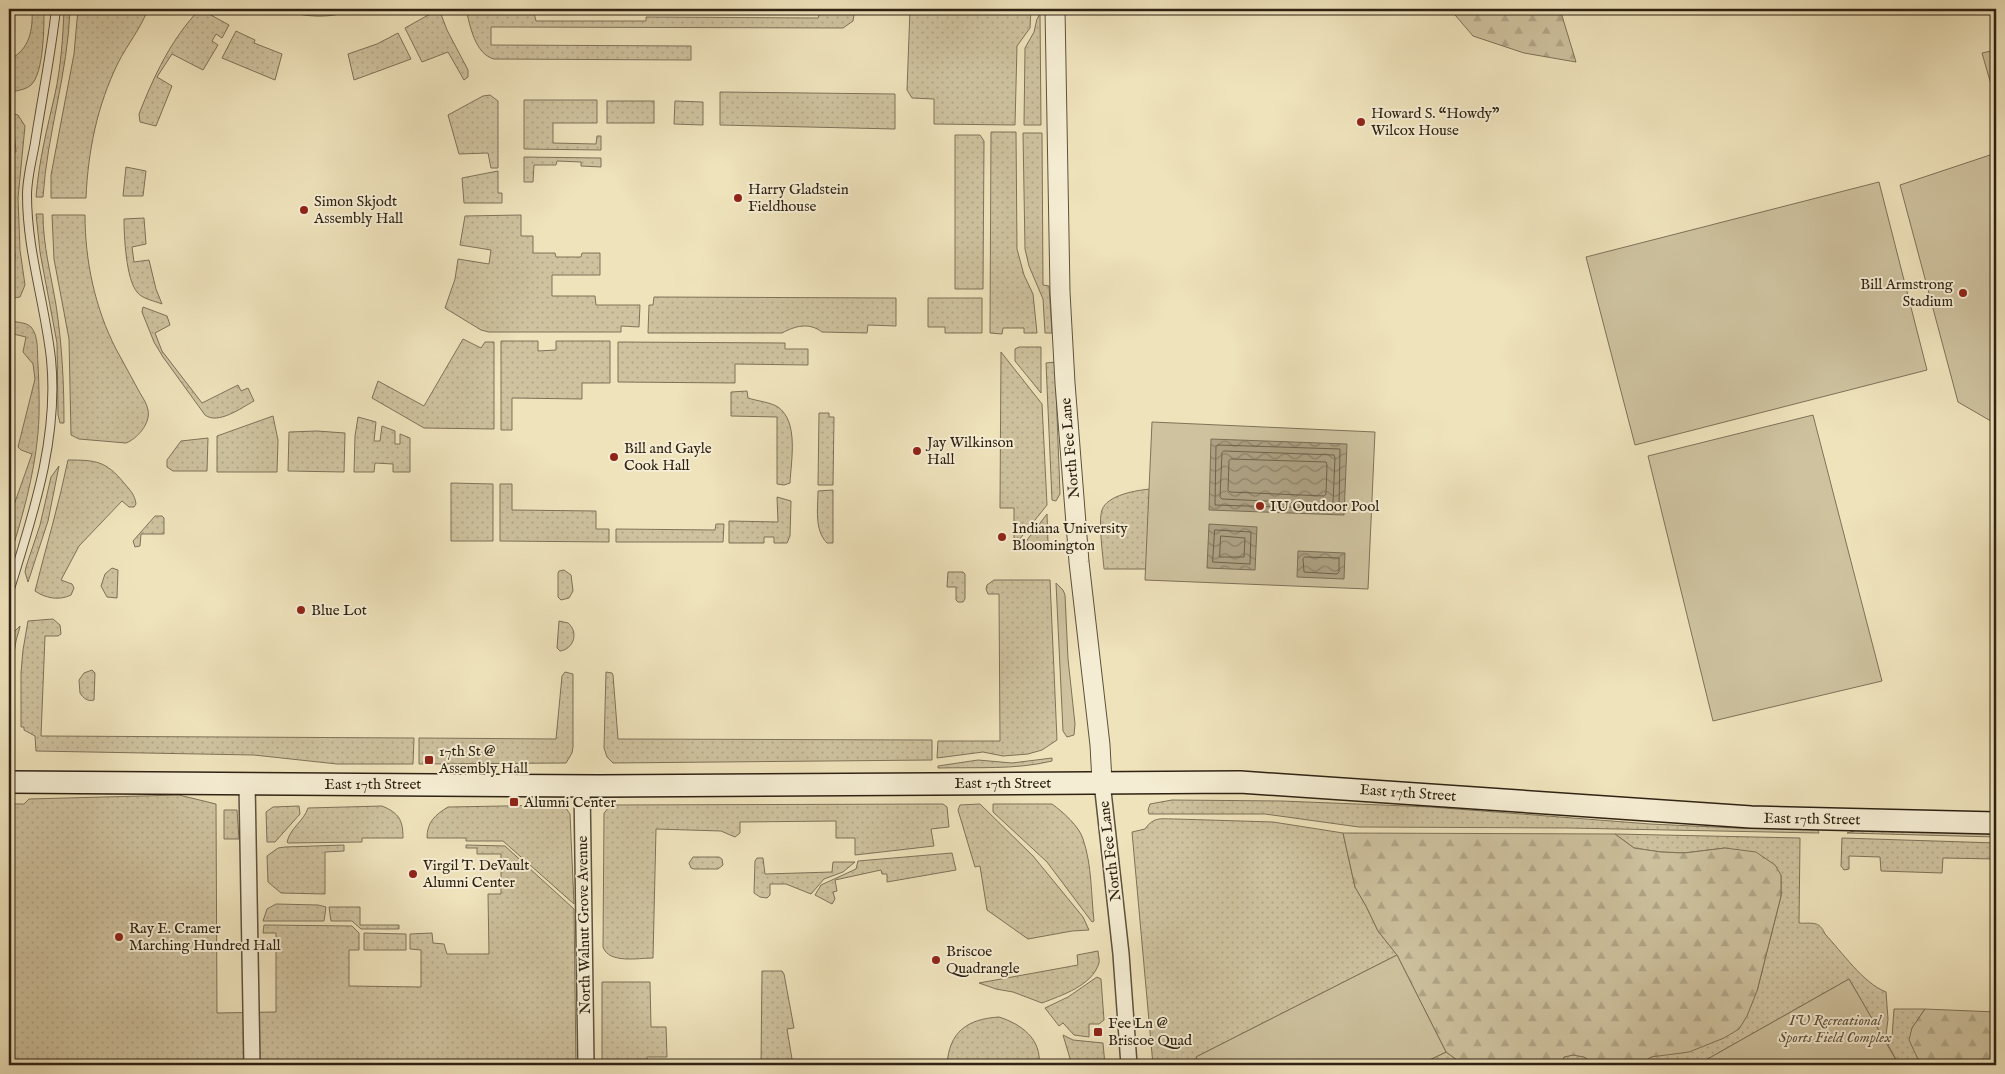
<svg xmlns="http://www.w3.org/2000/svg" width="2005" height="1074" font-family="'IM FELL English',serif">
  <defs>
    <pattern id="grass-dots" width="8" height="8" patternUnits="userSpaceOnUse" patternTransform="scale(1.25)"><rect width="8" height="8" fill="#cec29f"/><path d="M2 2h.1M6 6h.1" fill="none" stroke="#b1a688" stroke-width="1.8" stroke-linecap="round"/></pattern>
    <pattern id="forest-firs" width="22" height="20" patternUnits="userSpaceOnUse" patternTransform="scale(1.25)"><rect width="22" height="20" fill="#cec29f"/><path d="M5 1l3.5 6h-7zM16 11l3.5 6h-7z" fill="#b1a688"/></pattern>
    <pattern id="water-waves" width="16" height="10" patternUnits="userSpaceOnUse" patternTransform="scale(1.25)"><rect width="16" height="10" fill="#ada183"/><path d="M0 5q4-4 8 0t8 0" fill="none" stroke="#8d836a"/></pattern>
  </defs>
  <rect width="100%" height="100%" fill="#efe3bc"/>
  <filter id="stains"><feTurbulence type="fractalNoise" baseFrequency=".004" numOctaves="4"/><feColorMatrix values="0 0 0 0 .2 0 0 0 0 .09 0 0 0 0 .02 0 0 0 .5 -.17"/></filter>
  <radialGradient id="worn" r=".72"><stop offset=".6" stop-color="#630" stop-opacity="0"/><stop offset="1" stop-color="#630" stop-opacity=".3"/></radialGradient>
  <g fill="url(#grass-dots)" stroke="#7e7259">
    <path d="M32 9H44C44 26 44 73 31 85 25 90 16 91 9 92V60C30 49 33 30 32 9Z"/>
    <path d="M64 9H70C68 73 47 134 43 197H36C39 160 47 129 55 94 61 66 63 37 64 9Z"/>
    <path d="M78 9H148C141 28 127 45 118 63 97 106 88 151 86 198H51V175L74 54Z"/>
    <path d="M200 9 229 25 222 38 216 34 212 41 218 45 203 70 172 54 157 77 172 86 156 126 140 122 139 114C154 76 171 39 200 9Z"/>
    <path d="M281 9H355C332 19 305 18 281 9Z"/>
    <polygon points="439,9 447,30 468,70 468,77 464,80 448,52 422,62 405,28"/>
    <path d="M466 9H533L536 21H646V17L818 18 821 9H855L853 21 843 28 491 27V45L691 46V60L494 59C475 54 470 26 466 9Z"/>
    <polygon points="910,9 1031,9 1030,28 1017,46 1015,125 934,124 934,99 912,98 907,90"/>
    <polygon points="1040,14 1041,125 1024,125 1025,48 1034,32 1037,19"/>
    <polygon points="236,31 255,40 254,43 282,54 275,80 222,58"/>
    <polygon points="398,33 411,59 354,80 348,54 377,44"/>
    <polygon points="720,92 895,94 895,129 720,125"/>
    <polygon points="490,95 498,101 498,168 491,168 488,153 459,154 448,115 483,96"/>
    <polygon points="524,100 597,100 597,123 553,123 553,143 596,144 597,136 601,136 601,150 524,149"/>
    <rect x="607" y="101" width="47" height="22"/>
    <polygon points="675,101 703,102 703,125 674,124"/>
    <polygon points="9,113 18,115 25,126 18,198 20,250 25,285 20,297 9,299 9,291 13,291 15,253 9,252 9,152 16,152 13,121 9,121"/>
    <polygon points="991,132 1016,132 1017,249 1024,275 1033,294 1037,333 1024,333 1024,328 1003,328 1002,334 990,333"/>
    <polygon points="1023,133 1042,133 1043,285 1049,286 1052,333 1045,333 1043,299 1029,266 1025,249"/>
    <polygon points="955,135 980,135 984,141 983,289 955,289"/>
    <polygon points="524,157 601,158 601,167 581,166 581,162 557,161 556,165 534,165 533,182 524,182"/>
    <polygon points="126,167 146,171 143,196 123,196"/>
    <polygon points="498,171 498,193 502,193 502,203 464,203 462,178"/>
    <path d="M36 214H43C43 245 51 275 56 305 62 344 64 383 64 423H60L58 415 57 343 40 252Z"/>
    <path d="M52 215H85C85 261 95 308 116 349 124 364 132 378 140 393 143 398 147 404 148 410 151 423 137 439 126 443L79 439 71 435 69 339 54 259Z"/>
    <polygon points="521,215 521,236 533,236 533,253 555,253 556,257 581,257 582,253 600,253 600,275 552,275 552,296 595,296 596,305 640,305 639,327 621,326 621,332 489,332 481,330 445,308 455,279 458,259 489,264 491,250 460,245 465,216"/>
    <path d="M144 218 146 244 132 247 134 262 149 260 156 289 162 304C155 301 142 299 137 292 126 279 124 236 124 219Z"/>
    <path d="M654 297 896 298V326L868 325 867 333 822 332C809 322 795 326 782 333H648L649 305H653Z"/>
    <polygon points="928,298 982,298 982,333 945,333 945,327 928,327"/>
    <path d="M143 307 167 316 170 325 155 333 162 351 202 403 238 385 241 391 248 388 254 401C241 408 218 425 205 415L163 357 154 342 142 312Z"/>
    <path d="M9 321C15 322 26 322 31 327 39 336 37 353 38 364 39 387 40 410 38 433 34 477 22 518 9 560V519L32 454 21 450 18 447 35 379 33 364 23 352 26 337 9 333Z"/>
    <polygon points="463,339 481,348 485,342 494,342 494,429 424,428 372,398 378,381 424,406"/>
    <polygon points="501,341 538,341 538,351 556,350 556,341 610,341 610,383 582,383 582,399 512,398 512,430 501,430"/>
    <polygon points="618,342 785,343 785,349 808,349 808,365 735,364 735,383 618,382"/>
    <polygon points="1019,347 1041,347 1041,393 1015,361 1015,349"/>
    <polygon points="1001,352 1042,404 1047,505 1019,540 1014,538 1014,508 1000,508"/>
    <polygon points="1055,362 1060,494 1056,501 1052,500 1046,363"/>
    <path d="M747 391 748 398C757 401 770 402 778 407 799 422 791 461 790 483L784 485 777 484V417L731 416V392Z"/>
    <polygon points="819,413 829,413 829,417 834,417 833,485 818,485"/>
    <polygon points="273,416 278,440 277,472 217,472 217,436"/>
    <polygon points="358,417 376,422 374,441 380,441 382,426 395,431 395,444 400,444 400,434 410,438 410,472 393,472 393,464 375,463 374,472 354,472 355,436"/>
    <polygon points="317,431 345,433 344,472 288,471 289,432"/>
    <polygon points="208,438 207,471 173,471 167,467 167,460 181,441"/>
    <path d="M68 460C96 460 106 461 124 483 130 490 135 495 136 504L134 507H129L122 501 79 546 61 580 72 584 74 588 71 595C59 601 45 598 35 591 46 547 59 504 68 460Z"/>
    <polygon points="59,466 48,521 28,582 25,572 26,567 40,525 51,477"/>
    <polygon points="451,483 493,484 493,541 451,541"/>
    <polygon points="500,484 512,484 512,510 596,511 596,529 609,529 609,542 500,541"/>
    <path d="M1151 489 1146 569H1104C1103 556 1098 521 1102 510 1107 495 1137 490 1151 489Z"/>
    <path d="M833 490V543H827C814 530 818 507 818 491Z"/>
    <polygon points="777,497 791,501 790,536 787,543 774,543 774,537 764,537 764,543 729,543 729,521 778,522"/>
    <polygon points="1047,514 1048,543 1024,544"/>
    <polygon points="155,516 162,516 164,518 164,534 141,534 140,546 135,547 133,541"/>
    <polygon points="716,524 724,524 723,542 616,542 616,529 715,530"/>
    <polygon points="112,568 118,570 117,598 107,597 101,586 105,574"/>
    <polygon points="564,570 571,575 573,591 569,598 561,600 558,597 558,573 559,571"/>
    <polygon points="948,572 963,572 965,574 965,599 963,602 958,602 956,600 956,587 947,587"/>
    <polygon points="994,580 1050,580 1057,740 1042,750 1028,754 1003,756 983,752 937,758 938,741 1000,741 999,594 988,594 986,589 987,585"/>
    <polygon points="53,619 60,625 61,634 58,636 45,636 41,736 414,738 413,764 337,764 254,755 36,751 35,736 24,730 24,727 21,727 21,673 23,650 28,621"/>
    <path d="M559 621 568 623C579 632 574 649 560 651L557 648Z"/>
    <path d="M20 626C19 632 17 636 16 641 11 669 11 700 13 728L9 730 10 653 14 632Z"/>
    <path d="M92 670 95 673 94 700C88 702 83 698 80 693L79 680 84 673Z"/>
    <polygon points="565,672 573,674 573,747 572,753 566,763 419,764 419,738 556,739 562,676"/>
    <polygon points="606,672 612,673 613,675 618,739 932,740 932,760 613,763 607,757 604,748"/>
    <path d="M1052 758V761C1015 770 976 767 938 768V766L978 760 1012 763Z"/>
    <polygon points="179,795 216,804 217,1013 276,1012 276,933 263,933 264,925 352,926 359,933 359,950 349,950 349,986 421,987 421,950 410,949 410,934 432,933 433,943 444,944 447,954 489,954 488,894 501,894 501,854 477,854 477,848 466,848 466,845 505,846 574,909 576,1065 9,1065 9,804 24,804 29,799"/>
    <polygon points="1172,800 1282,801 1431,807 1650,824 1736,828 1817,829 1819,833 1568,828 1359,827 1265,814 1149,814 1148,810 1150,804"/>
    <path d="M943 804 947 807 949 827 931 829 934 846 855 855V838H836V821L740 822V833L735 837 721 831 656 829 653 958C638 958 609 964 603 947L604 813 611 805Z"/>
    <polygon points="980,804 1033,856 1083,917 1089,930 1072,931 1028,939 987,910 980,866 975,867 958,810 960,805"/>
    <path d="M993 804H1052C1063 812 1079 826 1083 839 1092 865 1091 895 1094 921L1092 922 1047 862 993 812Z"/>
    <path d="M561 805 565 807 570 814 574 904 503 841H466V838H427C427 822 435 815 448 807Z"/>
    <polygon points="299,806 300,814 275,842 267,842 266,812 273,807"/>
    <path d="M382 806C399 813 403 820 403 838H362V842L288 843 287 842C290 828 304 821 308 808Z"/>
    <polygon points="224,810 237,810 239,839 224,839"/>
    <path d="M1176 819 1273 822 1343 833 1355 887 1366 906 1378 931 1397 955 1196 1057 1200 1065H1153L1132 832 1145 829C1154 816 1162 819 1176 819Z"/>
    <polygon points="1857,830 1996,834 1996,837 1847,833"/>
    <path d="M1615 834 1800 838 1799 923C1812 924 1819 920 1825 934 1842 952 1863 983 1886 992L1888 1019 1886 1035 1883 1038 1849 979 1697 1065H1640L1651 1057 1664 1054 1757 991 1781 896V875L1725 848 1684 853 1661 852 1634 848Z"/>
    <polygon points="1842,838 1996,843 1996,859 1943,858 1942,873 1881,871 1880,857 1849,856 1849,869 1844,870 1841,866"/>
    <polygon points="344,845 344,851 325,852 325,894 281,893 268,882 267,856 278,848 285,847"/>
    <polygon points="952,853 956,870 887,882 887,874 882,874 881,870 835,880 837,891 833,892 835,899 832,904 815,895 821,885 856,869 858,861"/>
    <polygon points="693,857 719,857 722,859 723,865 718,869 694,869 691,868 689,863"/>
    <polygon points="757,858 763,858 765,874 832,872 833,862 855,862 843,872 824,879 811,894 786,884 770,884 770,895 767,898 760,897 754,893 755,861"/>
    <polygon points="276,904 318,905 326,907 324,921 263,921 267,909"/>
    <polygon points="329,907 360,907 360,925 399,925 399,929 361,929 352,921 331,921"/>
    <polygon points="364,933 406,934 406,950 364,950"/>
    <path d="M1098 951C1098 955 1100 960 1099 963 1092 986 1062 995 1042 1003L1013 992 996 989 979 983 1078 965 1077 955Z"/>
    <polygon points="762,971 782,971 784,974 794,1028 787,1029 793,1065 761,1065"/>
    <polygon points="1097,977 1101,979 1104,1020 1099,1024 1089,1024 1089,1037 1074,1035 1063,1023 1059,1026 1045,1008 1068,997"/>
    <polygon points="602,982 650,982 651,1027 666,1027 667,1057 647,1057 647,1065 602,1065"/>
    <polygon points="1894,1009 1925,1009 1912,1028 1917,1057 1924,1065 1899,1065 1888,1045 1892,1037"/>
    <path d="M999 1017C1021 1024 1042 1039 1039 1065H947C949 1032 967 1019 999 1017Z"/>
    <polygon points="1063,1035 1073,1040 1103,1043 1105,1065 1072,1065"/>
    <polygon points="1446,1052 1464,1065 1419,1065"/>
    <polygon points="1573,1055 1584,1057 1597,1065 1561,1065 1564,1057"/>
  </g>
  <g fill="url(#forest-firs)" stroke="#7e7259">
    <polygon points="1450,9 1560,9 1576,62 1524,53 1473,36"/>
    <polygon points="1343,833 1615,834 1634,848 1661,852 1684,853 1725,848 1756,852 1775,865 1781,875 1781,896 1757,991 1747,1016 1739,1029 1724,1038 1689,1052 1651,1057 1640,1065 1597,1065 1584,1057 1573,1055 1564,1057 1561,1065 1464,1065 1446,1052 1397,955 1378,931 1366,906 1355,887"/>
    <polygon points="1925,1009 1996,1012 1996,1065 1924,1065 1917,1057 1909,1040 1912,1028"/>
  </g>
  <g fill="#cec29f" stroke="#7e7259">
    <polygon points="1996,50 1996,102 1982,53"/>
    <polygon points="1996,153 1996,424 1958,402 1900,185"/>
    <polygon points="1879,182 1927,370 1635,445 1586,257"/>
    <polygon points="1813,415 1882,681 1713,721 1648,456"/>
    <polygon points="1152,422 1375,432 1368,589 1145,580"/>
    <polygon points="1056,583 1063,590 1065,595 1068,659 1075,724 1074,735 1067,737 1063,731"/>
    <polygon points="1397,955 1446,1052 1419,1065 1200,1065 1196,1057"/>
    <polygon points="1849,979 1899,1065 1697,1065"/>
  </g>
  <g fill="url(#water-waves)" stroke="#7a6e56">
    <polygon points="1211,439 1347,444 1344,515 1209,510"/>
    <polygon points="1209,524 1257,527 1255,570 1207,568"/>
    <polygon points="1298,551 1345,553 1344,579 1297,577"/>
  </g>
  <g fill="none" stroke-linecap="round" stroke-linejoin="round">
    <g stroke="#6e624b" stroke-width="1">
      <polygon points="1218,445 1340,449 1339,509 1215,505 1216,447"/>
      <polygon points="1224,451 1334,455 1335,458 1333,502 1331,504 1222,499 1220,497 1222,453"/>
      <polygon points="1231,459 1326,462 1327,465 1326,494 1324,496 1230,492 1228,490 1229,461"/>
      <polygon points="1215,530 1251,532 1250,564 1213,562"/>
      <polygon points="1221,536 1245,538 1244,557 1220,557"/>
      <polygon points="1305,557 1339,558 1339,572 1337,574 1304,572 1303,559"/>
    </g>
    <g stroke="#5e523d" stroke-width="10">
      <path id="service" d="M9 592C32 517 59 440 51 359 45 304 27 251 27 195 27 178 32 160 35 143 42 98 51 54 56 9"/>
    </g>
    <g stroke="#5e523d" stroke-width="18">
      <g id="minor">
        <polyline points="1102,782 1121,954 1129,1065"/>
        <polyline points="247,783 252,1065"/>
        <polyline points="582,786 586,1065"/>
      </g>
    </g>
    <g stroke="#5e523d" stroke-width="21">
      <polyline id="tertiary" points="1055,9 1060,292 1065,383 1079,562 1100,745 1102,782"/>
    </g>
    <g stroke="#2e2213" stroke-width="24">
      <polyline id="secondary" points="9,782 599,786 1240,782 1751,817 1996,823"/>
    </g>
    <use href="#service" stroke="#f5edd3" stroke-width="8"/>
    <use href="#minor" stroke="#f5edd3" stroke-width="15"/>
    <use href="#tertiary" stroke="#f5edd3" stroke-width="19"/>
    <use href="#secondary" stroke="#f5edd3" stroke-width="21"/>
  </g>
  <g fill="#8f2418" stroke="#f5edd3" stroke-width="2">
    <circle cx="1361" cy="122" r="5"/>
    <circle cx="738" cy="198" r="5"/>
    <circle cx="304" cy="210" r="5"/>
    <circle cx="1963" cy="293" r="5"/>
    <circle cx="917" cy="451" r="5"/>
    <circle cx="614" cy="457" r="5"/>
    <circle cx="1260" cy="506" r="5"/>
    <circle cx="1002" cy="537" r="5"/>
    <circle cx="301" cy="610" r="5"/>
    <rect x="424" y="755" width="10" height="10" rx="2.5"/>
    <rect x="509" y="797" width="10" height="10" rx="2.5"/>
    <circle cx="413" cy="874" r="5"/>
    <circle cx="119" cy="937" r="5"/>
    <circle cx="936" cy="960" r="5"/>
    <rect x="1093" y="1027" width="10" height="10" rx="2.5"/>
  </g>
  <g text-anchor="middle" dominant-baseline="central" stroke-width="4" stroke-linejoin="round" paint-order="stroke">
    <g font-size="15" fill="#2e2213" stroke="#f5edd3" text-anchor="start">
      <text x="1371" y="113">Howard S. “Howdy”<tspan x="1371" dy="17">Wilcox House</tspan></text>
      <text x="748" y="189">Harry Gladstein<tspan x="748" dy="17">Fieldhouse</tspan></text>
      <text x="314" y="201">Simon Skjodt<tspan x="314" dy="17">Assembly Hall</tspan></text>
      <text x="1953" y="284" text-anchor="end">Bill Armstrong<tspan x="1953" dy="17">Stadium</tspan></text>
      <text x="927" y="442">Jay Wilkinson<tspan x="927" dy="17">Hall</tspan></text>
      <text x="624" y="448">Bill and Gayle<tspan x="624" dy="17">Cook Hall</tspan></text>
      <text x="1270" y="506">IU Outdoor Pool</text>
      <text x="1012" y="528">Indiana University<tspan x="1012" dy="17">Bloomington</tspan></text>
      <text x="311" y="610">Blue Lot</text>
      <text x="439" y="751">17th St @<tspan x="439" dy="17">Assembly Hall</tspan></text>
      <text x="524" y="802">Alumni Center</text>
      <text x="423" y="865">Virgil T. DeVault<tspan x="423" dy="17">Alumni Center</tspan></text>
      <text x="129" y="928">Ray E. Cramer<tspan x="129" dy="17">Marching Hundred Hall</tspan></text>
      <text x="946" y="951">Briscoe<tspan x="946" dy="17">Quadrangle</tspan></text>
      <text x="1108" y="1023">Fee Ln @<tspan x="1108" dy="17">Briscoe Quad</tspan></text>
    </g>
    <g font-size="15" fill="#2e2213" stroke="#f5edd3">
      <text transform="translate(1070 448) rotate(-95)">North Fee Lane</text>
      <text x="1003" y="783">East 17th Street</text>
      <text x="373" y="784">East 17th Street</text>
      <text transform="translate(1408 793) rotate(4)">East 17th Street</text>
      <text transform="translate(1812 819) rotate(1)">East 17th Street</text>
      <text transform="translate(1110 851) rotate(-97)">North Fee Lane</text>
      <text transform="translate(584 925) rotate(-91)">North Walnut Grove Avenue</text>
    </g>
    <g font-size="15" font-style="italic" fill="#5e523d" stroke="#f5edd3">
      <text x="1835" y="1020">IU Recreational<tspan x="1835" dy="17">Sports Field Complex</tspan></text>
    </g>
  </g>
  <rect width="2005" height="1074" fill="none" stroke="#efe3bc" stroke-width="30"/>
  <rect x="10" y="10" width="1985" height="1054" fill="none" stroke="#2e2213" stroke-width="2.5"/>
  <rect x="15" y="15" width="1975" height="1044" fill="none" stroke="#2e2213"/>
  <rect width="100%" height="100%" filter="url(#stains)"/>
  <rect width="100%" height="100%" fill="url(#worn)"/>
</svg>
